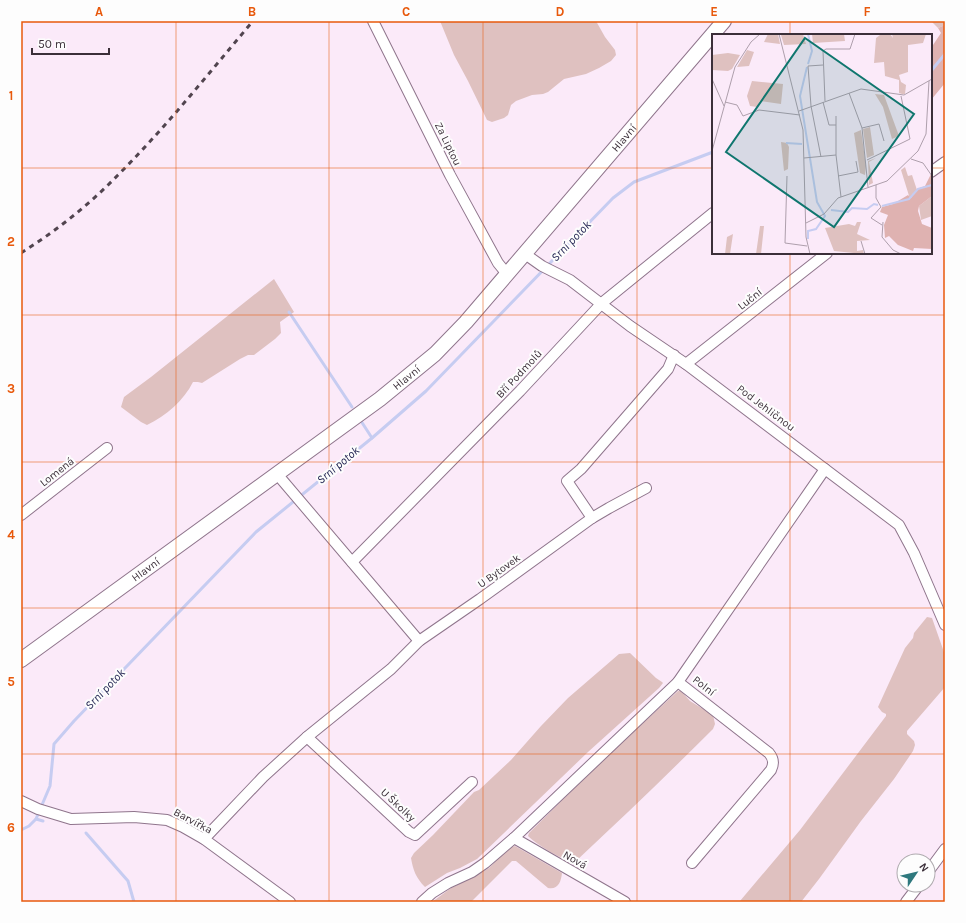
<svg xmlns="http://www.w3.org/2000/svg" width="966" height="923" font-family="Karla,sans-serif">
  <rect width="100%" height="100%" fill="#fbeaf9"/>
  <g fill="#dfc1c0">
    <polygon points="440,21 596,21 605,37 615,50 616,55 611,61 599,68 586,74 564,79 548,92 543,94 532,95 516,101 511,105 508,115 504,118 492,122 487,120 468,81 454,55"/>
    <polygon points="931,21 945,21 945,25 938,28"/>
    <path d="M274 279 294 312 280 322 281 333 275 339 254 355H248L240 359 202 383 198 382H193C184 400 166 416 147 425L141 422 121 407 124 397 151 377Z"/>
    <polygon points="927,617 932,618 945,655 945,687 907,731 907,734 914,741 915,745 913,751 894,779 861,821 819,879 801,902 741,902 740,901 800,830 886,716 886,714 882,712 878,707 905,648 913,638 914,633"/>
    <path d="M630 653 656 678 662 682 663 683 659 688 588 752 477 859 460 868 447 873 425 887C416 878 413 870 411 858L414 853 433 835 474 792 479 790 511 760 541 726 568 698 619 654Z"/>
    <path d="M678 691H681L690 701 713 715 715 724 713 729C668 774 622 818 575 862 561 860 539 846 528 836L529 833 606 757Z"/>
    <path d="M515 846 562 873C561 882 558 890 548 888L516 861H512L471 902H432L451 888 477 875 489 868 509 848Z"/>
  </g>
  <polygon fill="#dfb2b1" points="945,25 945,83 931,100 931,48 941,33 938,28"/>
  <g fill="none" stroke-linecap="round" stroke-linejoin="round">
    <g stroke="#c6ccf1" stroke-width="3">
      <polyline points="931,71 945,54"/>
      <polyline points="289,312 352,407"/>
      <polyline points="361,421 372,438"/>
      <polyline points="36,819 43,821"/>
      <polyline points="21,830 29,826 36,819 50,786 54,744 74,721 256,532 372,438 426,391 613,198 634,182 713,152"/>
      <polyline points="86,833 128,881 134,902"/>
    </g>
    <g stroke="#8f758c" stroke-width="12">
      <g id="street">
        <polyline points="373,21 450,175 498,263 507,274"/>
        <polyline points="931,172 945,162"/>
        <polyline points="525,254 542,266 570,280 630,326 686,364 899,525 914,553 945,625"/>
        <polyline points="686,364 827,253"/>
        <polyline points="277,474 419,641"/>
        <polyline points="21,515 107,448"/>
        <polyline points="592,518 567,481 581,469 668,369 674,355"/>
        <polyline points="352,562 520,391 602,303 713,213"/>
        <polyline points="307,737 409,832 415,835 472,782"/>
        <polyline points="21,801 38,809 71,819 134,817 167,820 183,827 204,839 290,902"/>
        <polyline points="514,838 625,902"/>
        <polyline points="204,839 263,777 307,737 391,669 419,641 480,599 592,518 609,508 646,488"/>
        <path d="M692 863 771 770C774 764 774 759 769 753L678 682 825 469"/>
        <polyline points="928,872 945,849"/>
        <polyline points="422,902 432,893 448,883 472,872 485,863 514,838 678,682"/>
        <polyline points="906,902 919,885"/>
      </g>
    </g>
    <g stroke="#8f758c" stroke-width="16">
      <g id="secondary">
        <path id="s1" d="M21 660 380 399 435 354 466 322 724 21"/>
      </g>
    </g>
    <use href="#street" stroke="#fff" stroke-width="10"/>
    <use href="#secondary" stroke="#fff" stroke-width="14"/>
    <path stroke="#51444f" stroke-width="3" stroke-dasharray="5 5" stroke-linecap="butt" d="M21 253C56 231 89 205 118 175 166 127 209 73 253 21"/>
  </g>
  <path fill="none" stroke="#e8590c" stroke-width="1" stroke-opacity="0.55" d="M176 21V902M329 21V902M483 21V902M637 21V902M790 21V35M21 168H713M931 168H945M790 253V902M21 315H945M21 462H945M21 608H945M21 754H945"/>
  <g text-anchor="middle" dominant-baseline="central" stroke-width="4" stroke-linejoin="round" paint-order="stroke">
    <g font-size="11" fill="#3b2f39" stroke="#fdfdfd">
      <text stroke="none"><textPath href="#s1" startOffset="802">Hlavní</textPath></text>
      <text transform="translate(448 144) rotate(64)">Za Liptou</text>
      <text transform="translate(750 299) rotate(-38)">Luční</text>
      <text transform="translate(519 374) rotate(-47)">Bří Podmolů</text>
      <text stroke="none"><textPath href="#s1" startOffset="478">Hlavní</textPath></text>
      <text transform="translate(766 408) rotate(37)">Pod Jehličnou</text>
      <text transform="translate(57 472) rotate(-38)">Lomená</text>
      <text stroke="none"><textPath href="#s1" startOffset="154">Hlavní</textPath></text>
      <text transform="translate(499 571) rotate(-36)">U Bytovek</text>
      <text transform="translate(704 686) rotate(38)">Polní</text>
      <text transform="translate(398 805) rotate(43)">U Školky</text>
      <text transform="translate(193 821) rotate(28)">Barvířka</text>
      <text transform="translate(575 860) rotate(30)">Nová</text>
    </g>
    <g font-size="12" font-style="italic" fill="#222452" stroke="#fdfdfd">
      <text transform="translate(571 241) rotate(-46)">Srní potok</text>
      <text transform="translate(338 465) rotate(-40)">Srní potok</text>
      <text transform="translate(105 689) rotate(-46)">Srní potok</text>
    </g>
  </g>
  <g transform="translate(712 34)">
    <rect width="220" height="220" fill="#fbeaf9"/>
    <path d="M56 0H66L68 10 52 8ZM91 0 94 10 72 11 69 1ZM100 0H132L133 7 101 9ZM178 0 181 4 180 0H214L211 9 196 11V38L187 41 189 48 194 51 193 60H190L187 59V46L173 42 172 28 162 29 164 4 168 1ZM35 16 42 18 37 32 25 33ZM16 19 28 21 20 35 16 37 0 36V21ZM40 47 71 50 69 70 48 67 45 73 38 72 35 62ZM163 60 172 61 187 102 180 105 171 73ZM158 93 162 121 155 124 151 95ZM149 96 154 132 153 141 148 139 142 99ZM69 108 75 109 77 113 76 135 72 137ZM164 124 157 128 161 149 157 151 156 127ZM193 133 196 142 200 141 205 156 198 165 189 136ZM220 162V182L209 186 207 172ZM145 188H149L145 200 158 206 145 207V217L151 216 152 220 122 217 113 194 137 190 143 192ZM48 192H52L49 220H44ZM21 200 18 220H13L15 203Z" fill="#dfc1c0"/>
    <path d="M220 138V162L207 172 206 177 210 190 220 194V215L202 214 201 217 186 211 177 202 173 204 172 191 176 181 168 178 170 173 181 170 196 161 199 164 205 155 213 152Z" fill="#dfb2b1"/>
    <path fill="none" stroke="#c6ccf1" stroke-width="2" d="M96 30 100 17 96 0M95 33 88 62 105 168 113 182 104 195 96 197V205M74 109 90 110M170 172 197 165 206 155 220 151M119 176 136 178 140 174 155 175 162 170 166 171"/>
    <path fill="none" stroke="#ae9fac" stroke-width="1" d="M67 0 91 96 94 203 98 220M0 45 12 72M137 59 150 94 167 90 172 107M113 67 111 17 114 15H138L143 0M13 68 25 71 31 82 47 76 88 81M111 68 117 91H124M87 77 149 55 192 61 220 45M124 82V121L129 163M150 94 156 153M0 117 23 33 39 8 48 0M109 123 99 72 96 32 111 31M92 124 124 121M199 125 211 129 220 142M155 126 198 105 189 62M75 142 73 209 95 212M126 142 146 138 144 127M164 151V164L169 173 159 184 170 191M171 188 170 203 181 216 189 220M94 189 112 180 126 164 175 147 206 117 214 100 217 47M149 207 153 220"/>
    <path fill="#0f766e" fill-opacity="0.15" stroke="#0f766e" stroke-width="2" d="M93 4 202 80 122 193 14 118Z"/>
    <rect width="220" height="220" fill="none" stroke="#3b2f39" stroke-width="2"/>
  </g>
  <rect width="966" height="923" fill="none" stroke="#fdfdfd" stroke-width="44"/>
  <g transform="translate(916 873) rotate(55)"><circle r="19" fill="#fdfdfd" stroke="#afabaf"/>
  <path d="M0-3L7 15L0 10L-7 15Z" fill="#2e787d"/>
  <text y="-6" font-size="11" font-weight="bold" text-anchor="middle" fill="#3b2f39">N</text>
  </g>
  <path d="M32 48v6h77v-6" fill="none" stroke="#3b2f39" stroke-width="2"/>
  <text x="38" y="48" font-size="12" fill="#3b2f39" stroke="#fdfdfd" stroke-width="3" paint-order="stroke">50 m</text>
  <rect x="22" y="22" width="922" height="879" fill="none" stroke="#e8590c" stroke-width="1.5"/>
  <g font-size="13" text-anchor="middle" font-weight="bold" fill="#e8590c">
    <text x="99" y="16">A</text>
    <text x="252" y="16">B</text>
    <text x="406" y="16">C</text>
    <text x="560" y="16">D</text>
    <text x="714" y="16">E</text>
    <text x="867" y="16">F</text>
    <text x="11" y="100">1</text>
    <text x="11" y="246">2</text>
    <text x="11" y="393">3</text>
    <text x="11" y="539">4</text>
    <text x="11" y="686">5</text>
    <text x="11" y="832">6</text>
  </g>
</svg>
